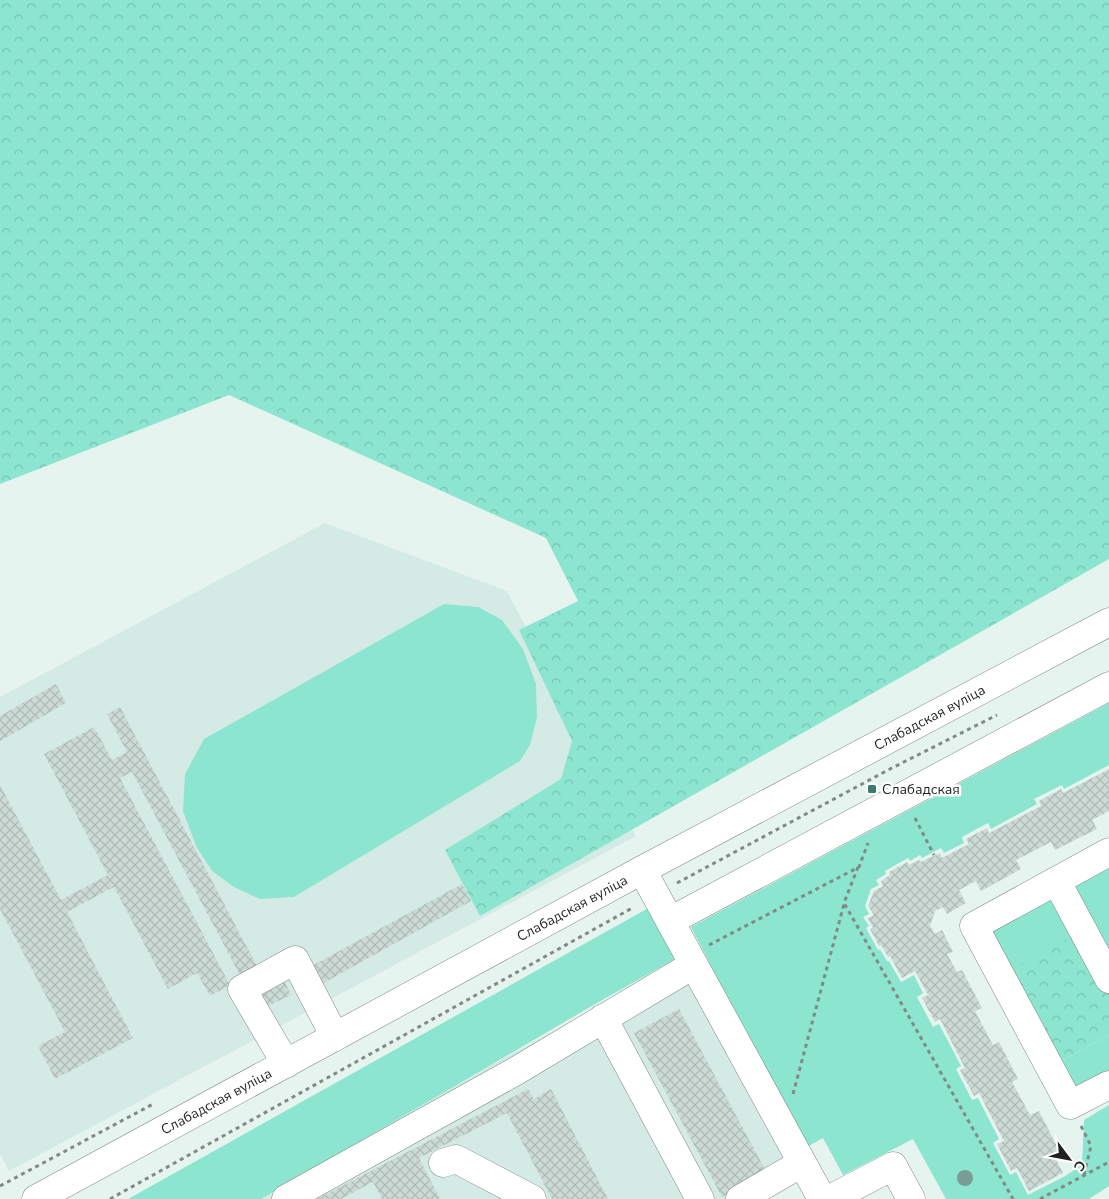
<svg xmlns="http://www.w3.org/2000/svg" width="1109" height="1199" font-family="'Nunito Sans',sans-serif">
  <defs>
    <pattern id="forest-crowns" width="20" height="18" patternUnits="userSpaceOnUse" patternTransform="scale(1.25)"><rect width="20" height="18" fill="#8be5cf"/><path d="M2 6a3 3 0 1 1 6 0M12 15a3 3 0 1 1 6 0" fill="none" stroke="#78c4b1"/></pattern>
    <pattern id="building-cross-hatch" width="8" height="8" patternUnits="userSpaceOnUse" patternTransform="scale(1.25)"><rect width="8" height="8" fill="#ccdad6"/><path d="M0 0l8 8M0 8l8-8" fill="none" stroke="#afbbb7"/></pattern>
  </defs>
  <rect width="100%" height="100%" fill="#e6f4f0"/>
  <g fill="#d4ebe5">
    <polygon points="325,523 507,591 636,836 9,1171 0,1154 0,697"/>
    <polygon points="678,963 798,1180 769,1199 223,1199 423,1102"/>
  </g>
  <g fill="#8be5cf">
    <polygon points="444,604 478,607 502,620 523,649 536,684 537,717 530,745 520,761 294,897 260,899 234,887 212,871 196,846 183,811 185,774 204,739"/>
    <polygon points="1109,703 1109,765 1064,789 1062,785 1034,799 1037,804 991,829 988,823 962,837 964,843 944,853 941,848 922,858 920,855 910,861 908,858 885,871 886,874 876,880 879,885 871,889 865,906 869,914 863,917 869,926 866,928 878,950 880,949 887,961 889,961 901,982 914,975 923,993 917,997 933,1027 939,1024 961,1066 956,1069 972,1100 978,1098 999,1139 993,1143 1010,1175 1016,1172 1028,1195 1065,1176 1082,1165 1084,1120 1109,1105 1109,1186 1089,1199 946,1199 913,1139 843,1175 823,1138 805,1148 691,927"/>
    <polygon points="1109,852 1109,949 1097,956 1000,974 974,926"/>
    <polygon points="652,906 680,956 597,1003 261,1199 128,1199"/>
    <polygon points="1109,1035 1109,1085 1070,1105 1050,1067"/>
  </g>
  <g fill="url(#forest-crowns)">
    <polygon points="0,0 1109,0 1109,559 480,916 445,850 561,779 572,741 519,630 578,601 546,538 229,395 0,484"/>
    <polygon points="1083,931 1109,979 1109,1035 1050,1067 1000,974"/>
  </g>
  <g fill="url(#building-cross-hatch)">
    <polygon points="56,684 66,703 0,741 0,716"/>
    <polygon points="120,707 258,968 241,977 132,772 120,778 230,985 210,996 197,973 168,989 114,887 67,912 133,1038 55,1079 38,1046 65,1032 0,909 0,785 61,900 108,875 44,754 94,727 112,760 127,752 107,714"/>
    <polygon points="1109,769 1109,811 1092,820 1097,829 1055,850 1051,842 1016,860 1021,869 981,891 976,881 959,890 966,903 947,914 943,907 935,911 930,926 935,934 942,930 953,952 947,954 957,972 962,970 982,1008 975,1011 993,1045 999,1042 1018,1079 1012,1082 1030,1115 1039,1111 1061,1154 1055,1157 1063,1173 1029,1191 1017,1168 1011,1171 997,1144 1004,1141 979,1093 974,1096 960,1070 965,1068 940,1019 935,1022 922,998 928,995 915,971 902,978 890,956 888,957 881,945 879,946 870,929 873,928 868,918 874,915 868,906 874,891 883,886 881,881 890,875 889,872 907,862 909,865 919,860 921,862 940,853 942,858 969,844 966,839 987,828 989,833 1041,806 1039,801 1061,789 1063,793"/>
    <polygon points="462,884 471,901 320,985 310,967"/>
    <polygon points="283,978 291,995 268,1006 260,990"/>
    <polygon points="679,1009 767,1173 722,1197 634,1033"/>
    <polygon points="528,1089 534,1099 551,1089 608,1199 552,1199 507,1113 419,1158 440,1199 382,1199 373,1182 341,1199 317,1199"/>
  </g>
  <g fill="none" stroke-linecap="round" stroke-linejoin="round">
    <g stroke="#7e8a87" stroke-width="29">
      <g id="minor">
        <polyline points="1109,852 974,926 1070,1105 1109,1085"/>
        <polyline points="642,870 822,1199"/>
        <polyline points="1057,882 1109,979"/>
        <polyline points="670,921 1109,686"/>
        <polyline points="603,1018 700,1199"/>
        <polyline points="286,1064 242,989 295,960 335,1037"/>
        <polyline points="443,1163 456,1159 532,1199"/>
        <path id="s1" d="M36 1199 642 870 1109 622"/>
        <polyline points="286,1199 516,1071 693,965"/>
        <polyline points="740,1199 802,1163"/>
        <polyline points="830,1199 893,1166 911,1199"/>
      </g>
    </g>
    <g stroke="#818a87" stroke-width="3" stroke-dasharray="4 4" stroke-linecap="butt">
      <polyline points="915,818 934,855"/>
      <polyline points="858,867 844,903 1013,1199"/>
      <polyline points="677,883 890,769 997,715"/>
      <polyline points="709,945 859,867 868,843"/>
      <polyline points="793,1094 844,904"/>
      <polyline points="1081,1126 1091,1146 1084,1175"/>
      <polyline points="0,1186 155,1103"/>
      <polyline points="110,1199 634,907"/>
      <polyline points="1040,1199 1109,1162"/>
    </g>
    <use href="#minor" stroke="#fff" stroke-width="28"/>
  </g>
  <circle fill="#779d95" cx="965" cy="1178" r="8"/>
  <rect fill="#3a7c6d" stroke="#fff" stroke-width="2" x="867" y="784" width="10" height="10" rx="2.5"/>
  <g text-anchor="middle" dominant-baseline="central" stroke-width="5" stroke-linejoin="round" paint-order="stroke">
    <g font-size="14" fill="#1e2321" stroke="#fff">
      <text stroke="none"><textPath href="#s1" startOffset="1015">Слабадская вуліца</textPath></text>
      <text stroke="none"><textPath href="#s1" startOffset="610">Слабадская вуліца</textPath></text>
      <text stroke="none"><textPath href="#s1" startOffset="205">Слабадская вуліца</textPath></text>
    </g>
    <g font-size="14" fill="#1e2321" stroke="#fff" text-anchor="start">
      <text x="882" y="789">Слабадская</text>
    </g>
  </g>
  <g transform="translate(1069 1159) rotate(122)" stroke="#ffffff" stroke-width="4" paint-order="stroke">
  <path d="M0-4L9 19L0 12L-9 19Z" fill="#1e2321"/>
  <text y="-8" font-size="14" font-weight="bold" text-anchor="middle" fill="#1e2321">С</text>
  </g>
</svg>
